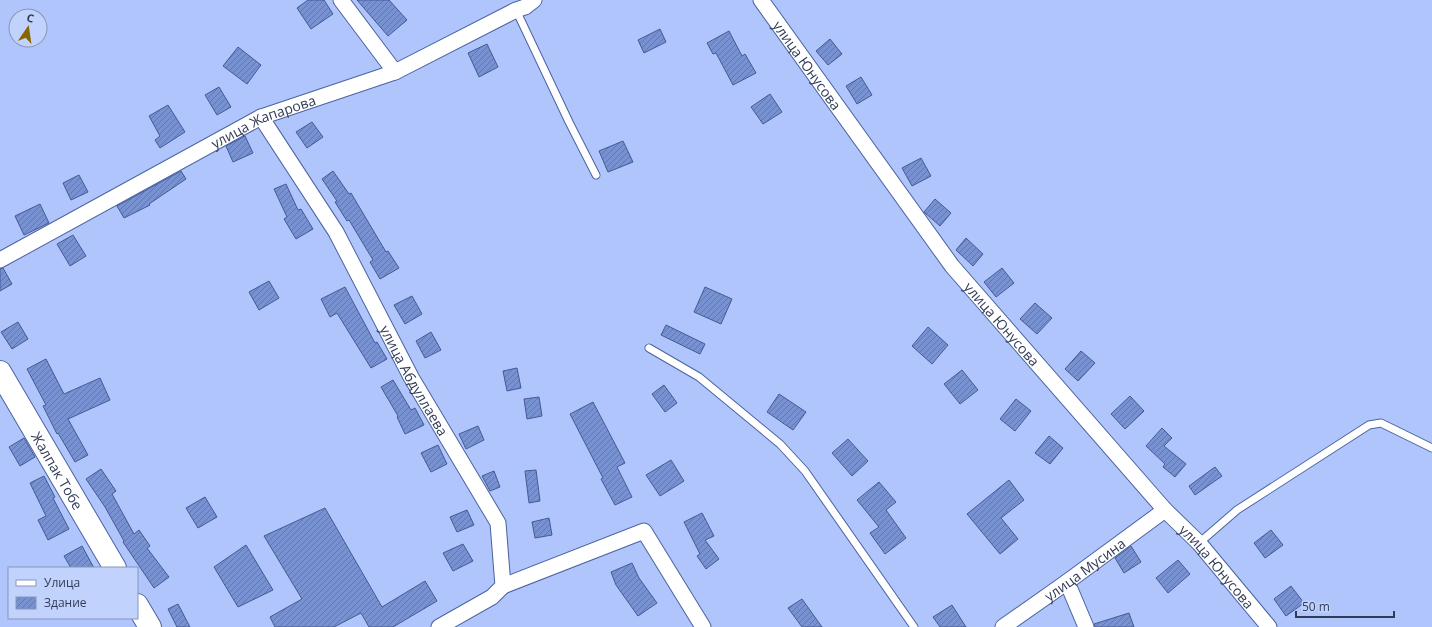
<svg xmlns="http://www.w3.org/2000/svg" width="1432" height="627" font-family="'Open Sans',sans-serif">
  <defs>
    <pattern id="building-hatch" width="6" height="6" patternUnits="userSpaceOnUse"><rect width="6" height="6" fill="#7891d0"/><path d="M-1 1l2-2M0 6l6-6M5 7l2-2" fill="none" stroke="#6378ac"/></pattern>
  </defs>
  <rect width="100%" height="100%" fill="#afc5fc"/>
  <g fill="url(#building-hatch)" stroke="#445a96">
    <polygon points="308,0 324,0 333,14 311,29 297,8"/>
    <polygon points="357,0 389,0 407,20 388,36"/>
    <polygon points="660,29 666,42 644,53 638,40"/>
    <polygon points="729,31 742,56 745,54 756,73 733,85 716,53 713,54 707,43"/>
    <polygon points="830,39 842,54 828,65 816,51"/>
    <polygon points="487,44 498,67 479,77 468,53"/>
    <polygon points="238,47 261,65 247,84 223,66"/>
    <polygon points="861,77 872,95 857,104 846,86"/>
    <polygon points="219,87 231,107 217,115 205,95"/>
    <polygon points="770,94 782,112 763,124 751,107"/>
    <polygon points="168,105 185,132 160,148 155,140 160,136 149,116"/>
    <polygon points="312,122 323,137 307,148 296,132"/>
    <polygon points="245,136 253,153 233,162 226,146"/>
    <polygon points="623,141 633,162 608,172 599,151"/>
    <polygon points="921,158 931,176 912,186 902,168"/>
    <polygon points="181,171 186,179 149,204 150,205 124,218 117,206"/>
    <polygon points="333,171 349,194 351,193 386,252 388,251 399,268 380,279 370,262 373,260 349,220 347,221 335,202 337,201 322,179"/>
    <polygon points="79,175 88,192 71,200 63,183"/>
    <polygon points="286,184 298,210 301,209 313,229 296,239 284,219 287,217 274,189"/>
    <polygon points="935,199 951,213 940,226 924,212"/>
    <polygon points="40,204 49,223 24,235 15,216"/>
    <polygon points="73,235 86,256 70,266 57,244"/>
    <polygon points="966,238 983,254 973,266 956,250"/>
    <polygon points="3,268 12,284 0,291 0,269"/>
    <polygon points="1002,268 1014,283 996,297 984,282"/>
    <polygon points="269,281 279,298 259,310 249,292"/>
    <polygon points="345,287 375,343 377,342 387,359 371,368 337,313 330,317 321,299"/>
    <polygon points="705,287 732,299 721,324 694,312"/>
    <polygon points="412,296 422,314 405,324 394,305"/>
    <polygon points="1035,303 1052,318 1037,334 1020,319"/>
    <polygon points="18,322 28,339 12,349 1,332"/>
    <polygon points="666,325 705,344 700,354 661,335"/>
    <polygon points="928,327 948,345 932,364 912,346"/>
    <polygon points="431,332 441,350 425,358 416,341"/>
    <polygon points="1081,351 1095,363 1078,381 1065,369"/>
    <polygon points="46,359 64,394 100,378 110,400 68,419 88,455 75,462 58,433 57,434 43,406 46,405 27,369"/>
    <polygon points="517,368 521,388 507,391 503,371"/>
    <polygon points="962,370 978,390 960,404 944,384"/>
    <polygon points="393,380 411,410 415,408 424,425 405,434 397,417 398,416 381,387"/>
    <polygon points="664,385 677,403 665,412 652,394"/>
    <polygon points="779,394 806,412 793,430 767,412"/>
    <polygon points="1130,396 1144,411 1125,429 1111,414"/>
    <polygon points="539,397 542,416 527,419 524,399"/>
    <polygon points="1016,399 1031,411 1015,431 1000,419"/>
    <polygon points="593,402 625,463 617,467 632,497 615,505 601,479 603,478 570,414"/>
    <polygon points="478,426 484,440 466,449 459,434"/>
    <polygon points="1162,428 1172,438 1164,446 1186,464 1175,477 1163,467 1165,464 1146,446"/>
    <polygon points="1049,436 1063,448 1050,464 1035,453"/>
    <polygon points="24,438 35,457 20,466 9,447"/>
    <polygon points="848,439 868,461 852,476 832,453"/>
    <polygon points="438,445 447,464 431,472 421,453"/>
    <polygon points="671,460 684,481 660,496 646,475"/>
    <polygon points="1215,467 1222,476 1195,495 1189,486"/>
    <polygon points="101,469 116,491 112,494 134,534 139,530 150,546 147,548 169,577 154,588 123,542 124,541 105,507 86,479"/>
    <polygon points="536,470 540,501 529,503 525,471"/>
    <polygon points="494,471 500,487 490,491 482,476"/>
    <polygon points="44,476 55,497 53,498 69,529 48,540 38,520 46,516 30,483"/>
    <polygon points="1009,480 1024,500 1001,518 1018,539 1000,554 967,514"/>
    <polygon points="879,482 896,502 886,510 906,538 885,554 870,533 879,527 857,500"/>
    <polygon points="205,497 217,517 198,528 186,508"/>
    <polygon points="325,508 382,607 425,581 437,601 393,627 369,627 361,613 334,627 275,627 270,617 302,599 264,536"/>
    <polygon points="467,510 474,525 457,532 450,517"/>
    <polygon points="702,513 714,536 705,540 719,559 706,569 697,556 700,554 684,522"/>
    <polygon points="549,518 552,535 535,538 532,522"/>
    <polygon points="1271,530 1283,545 1265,558 1254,543"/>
    <polygon points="463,544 473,561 453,571 443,553"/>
    <polygon points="246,545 273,590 238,607 214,567"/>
    <polygon points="82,546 94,568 71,568 64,556"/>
    <polygon points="1131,546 1141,562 1124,573 1115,558"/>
    <polygon points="1178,560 1190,574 1168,593 1156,578"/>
    <polygon points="632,563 639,578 657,603 638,616 616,585 611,572"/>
    <polygon points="1291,586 1304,603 1286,616 1274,599"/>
    <polygon points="802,599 822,627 802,627 788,608"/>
    <polygon points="178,604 190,627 177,627 168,609"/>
    <polygon points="952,605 966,627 940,627 933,617"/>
    <polygon points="1129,613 1134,627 1095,627 1094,624"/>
  </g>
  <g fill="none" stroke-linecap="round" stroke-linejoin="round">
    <g stroke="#4c63a0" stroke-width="9">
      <g id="service">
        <polyline points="516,10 569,122 596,175"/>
        <polyline points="649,348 699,377 780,444 805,471 914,627"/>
        <polyline points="1199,543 1237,510 1369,425 1381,423 1432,448"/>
      </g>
    </g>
    <g stroke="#4c63a0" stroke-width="17">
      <g id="minor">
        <polyline points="341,0 395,72"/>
        <path id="s1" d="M761 0 952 266 1165 510 1199 543 1269 627"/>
        <path id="s2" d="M261 117 336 232 411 377 498 523 503 586 492 597 439 627"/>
        <path id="s3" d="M0 260 261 117 395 72 516 10 525 7 534 0"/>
        <polyline points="1067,582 1086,627"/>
        <polyline points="503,586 644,531 703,627"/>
        <path id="s4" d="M1003 627 1067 582 1165 510"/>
      </g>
    </g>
    <g stroke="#4c63a0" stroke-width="24">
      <g id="primary">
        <path id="s5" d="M0 372 115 568"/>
        <polyline points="137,605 150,627"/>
      </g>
    </g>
    <use href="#service" stroke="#fff" stroke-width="7"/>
    <use href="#minor" stroke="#fff" stroke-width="15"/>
    <use href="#primary" stroke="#fff" stroke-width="22"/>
  </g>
  <g text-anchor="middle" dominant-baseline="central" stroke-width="3.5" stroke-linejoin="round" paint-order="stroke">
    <g font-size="14" fill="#303b57" stroke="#c1d2fc">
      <text stroke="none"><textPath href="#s1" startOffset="80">улица Юнусова</textPath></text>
      <text stroke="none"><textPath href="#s3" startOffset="298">улица Жапарова</textPath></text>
      <text stroke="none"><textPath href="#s1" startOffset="404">улица Юнусова</textPath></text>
      <text stroke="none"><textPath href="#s2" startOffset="305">улица Абдуллаева</textPath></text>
      <text stroke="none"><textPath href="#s5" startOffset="114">Жалпак Тобе</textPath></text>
      <text stroke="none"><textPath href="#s1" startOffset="728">улица Юнусова</textPath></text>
      <text stroke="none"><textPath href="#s4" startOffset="100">улица Мусина</textPath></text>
    </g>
  </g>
  <rect x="8" y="567" width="130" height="52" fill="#c1d2fc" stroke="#8796ba"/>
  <rect x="16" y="580" width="20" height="6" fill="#ffffff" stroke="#8796ba"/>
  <text x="44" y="587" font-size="12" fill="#303b57">Улица</text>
  <rect x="16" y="597" width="20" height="12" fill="url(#building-hatch)" stroke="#8796ba"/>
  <text x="44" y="607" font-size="12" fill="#303b57">Здание</text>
  <g transform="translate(28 28) rotate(13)"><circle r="19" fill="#c1d2fc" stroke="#8796ba"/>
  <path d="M0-3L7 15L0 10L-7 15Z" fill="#856600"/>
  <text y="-6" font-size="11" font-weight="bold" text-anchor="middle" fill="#303b57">С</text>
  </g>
  <path d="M1296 611v6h98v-6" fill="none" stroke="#303b57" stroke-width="2"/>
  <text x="1302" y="611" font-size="12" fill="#303b57" stroke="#c1d2fc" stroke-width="3" paint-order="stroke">50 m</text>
</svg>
